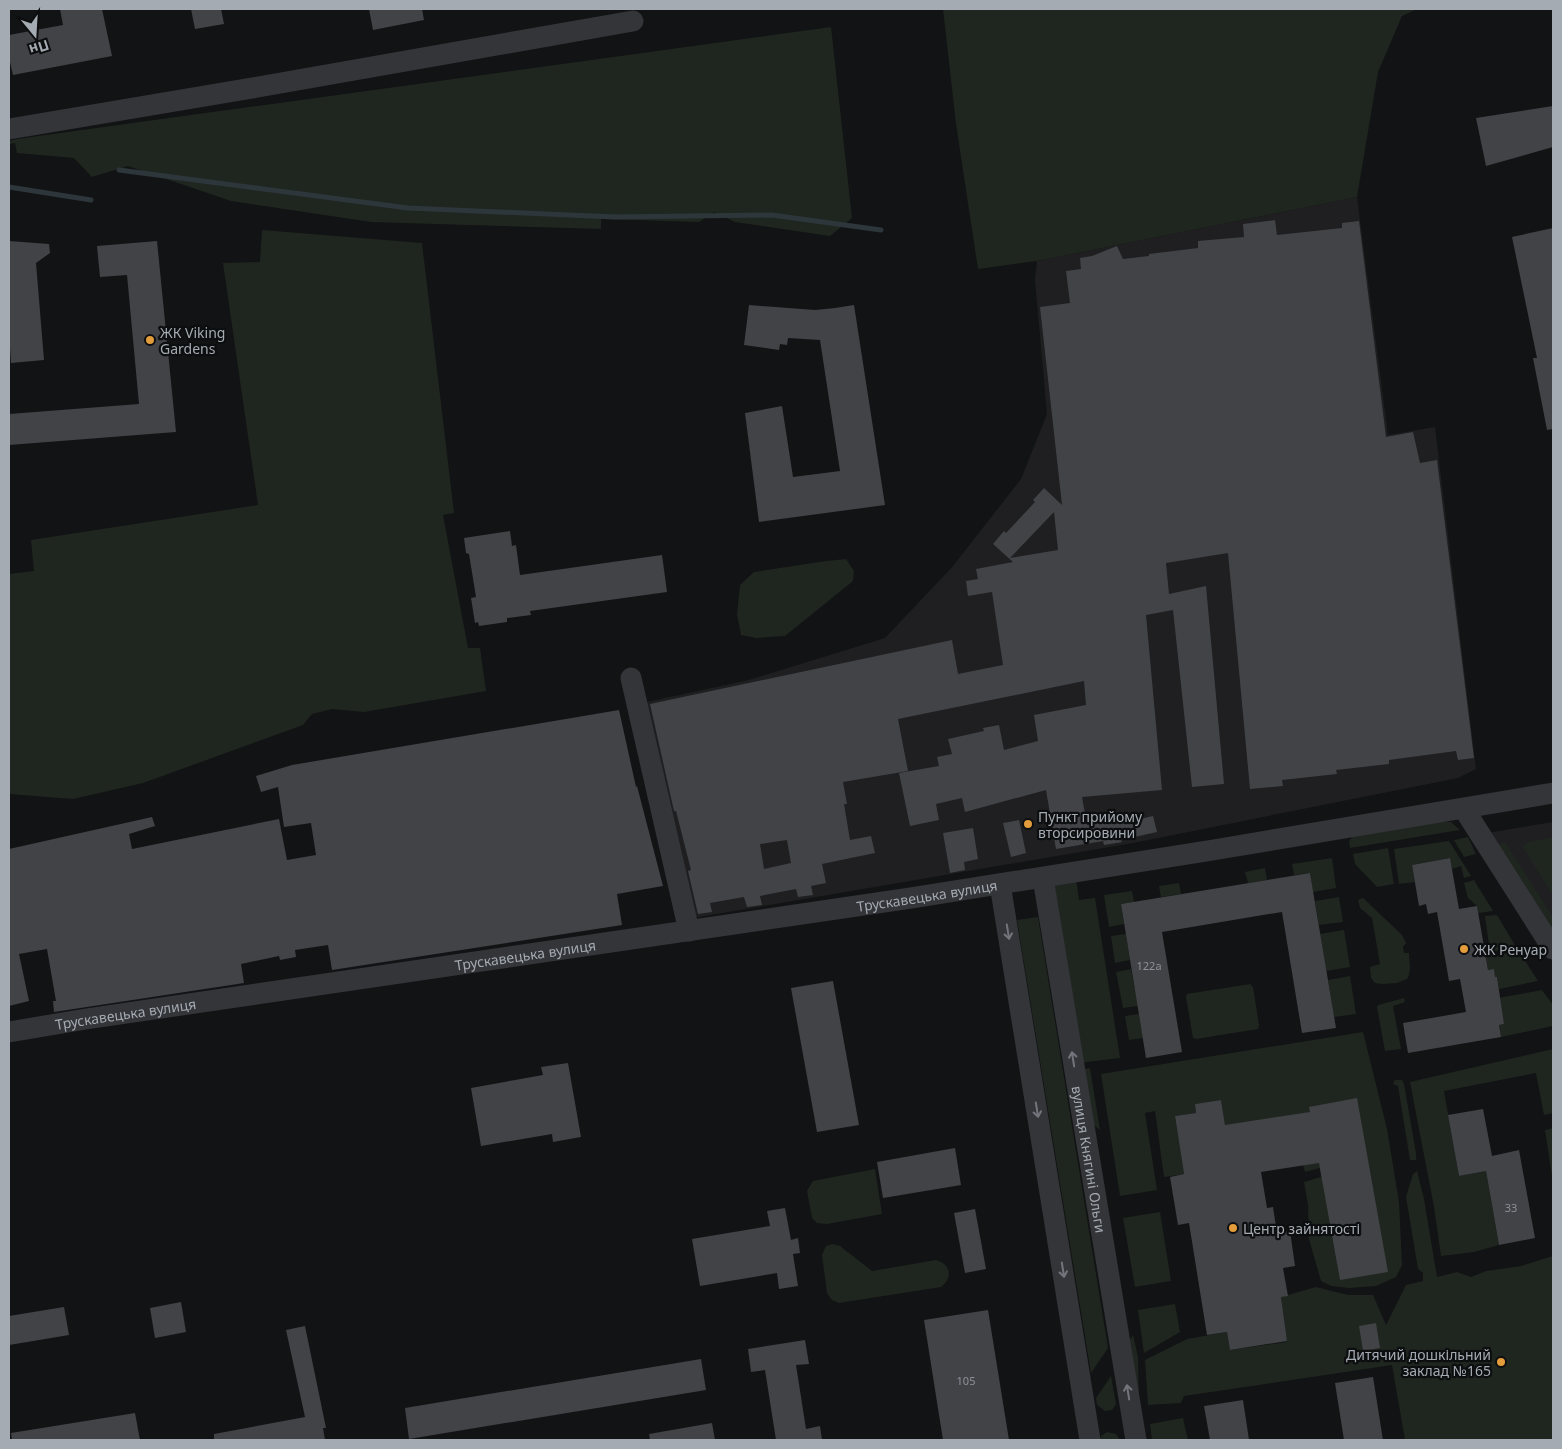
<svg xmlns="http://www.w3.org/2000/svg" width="1562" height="1449" font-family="'Noto Sans',sans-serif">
  <rect width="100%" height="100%" fill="#121314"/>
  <g fill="#1f1f21">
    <polygon points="1357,197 1388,435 1435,427 1476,769 1458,778 1133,843 693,918 642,703 749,680 885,638 953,566 1021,479 1047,414 1035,280 1037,261"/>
    <polygon points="1553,822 1553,939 1487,833"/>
  </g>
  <g fill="#1f261f">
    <polygon points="943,9 1417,9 1402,16 1378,72 1357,197 1037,261 978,269 956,124"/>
    <polygon points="831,27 852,218 830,236 735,222 714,212 699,222 601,219 601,229 371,222 231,201 128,166 92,177 74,158 17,153 15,143 9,144 9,141 17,139"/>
    <polygon points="262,230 422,243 454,513 443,515 468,648 480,648 486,691 364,712 332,709 312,714 303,725 143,783 73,799 9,794 9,574 34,571 31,540 258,505 223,263 260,262"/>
    <polygon points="846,559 854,571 853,581 785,636 756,638 741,635 737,614 740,585 754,572 826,561"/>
    <polygon points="1437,822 1451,822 1460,830 1350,848 1349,841 1355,834"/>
    <polygon points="1468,837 1476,854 1464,857 1454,840"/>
    <polygon points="1553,837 1553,895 1524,849 1523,846 1528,842"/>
    <polygon points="1449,841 1471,876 1464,878 1461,866 1452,869 1449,858 1412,865 1415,882 1399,884 1394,849"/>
    <polygon points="1505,842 1553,917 1553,942 1493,846"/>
    <polygon points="1388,848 1394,884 1377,887 1355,864 1353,854"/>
    <polygon points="1332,858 1336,888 1313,892 1310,873 1294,875 1292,864"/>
    <polygon points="1265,868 1267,880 1248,883 1245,872"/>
    <polygon points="1076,878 1079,900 1095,898 1120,1058 1078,1063 1054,881"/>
    <polygon points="1474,880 1493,911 1478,913 1477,906 1468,898 1464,883"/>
    <polygon points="1179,883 1181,894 1161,897 1159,886"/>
    <polygon points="1132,891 1134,902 1121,904 1124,924 1109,927 1104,895"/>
    <polygon points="1339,897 1343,922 1319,925 1315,901"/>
    <path d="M1363 898 1402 935 1406 943 1403 947 1404 953H1409C1409 961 1412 972 1407 979L1397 983 1382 984 1375 983 1371 978 1370 967 1380 964 1372 918 1360 908 1358 900Z"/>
    <polygon points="1497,915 1516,947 1490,952 1485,916"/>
    <polygon points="1038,917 1108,1348 1091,1373 1017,920"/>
    <polygon points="1344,930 1350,967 1326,971 1320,934"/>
    <polygon points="1126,934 1130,960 1115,963 1111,936"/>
    <polygon points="1519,951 1538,981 1499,989 1497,977 1495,977 1494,969 1488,970 1486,957"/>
    <polygon points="1131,969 1138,1006 1123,1008 1116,972"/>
    <polygon points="1350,976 1356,1014 1334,1017 1328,980"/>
    <polygon points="1250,984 1253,987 1259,1025 1258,1029 1196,1039 1193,1038 1186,997 1187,994"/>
    <polygon points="1542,990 1553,1005 1553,1026 1501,1037 1499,1025 1504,1024 1498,998"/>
    <polygon points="1404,998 1405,1002 1393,1006 1401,1049 1385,1051 1377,1007 1378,1005"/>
    <polygon points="1139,1014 1143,1038 1129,1040 1125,1016"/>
    <polygon points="1363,1032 1387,1129 1399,1202 1402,1265 1396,1277 1376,1286 1349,1288 1331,1286 1321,1281 1309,1239 1308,1205 1304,1182 1321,1177 1320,1168 1305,1172 1303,1165 1225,1125 1221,1100 1195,1104 1196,1113 1175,1116 1184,1174 1164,1177 1155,1111 1145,1113 1157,1190 1120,1196 1101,1074"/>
    <polygon points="1553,1049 1553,1113 1544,1115 1536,1073 1444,1091 1459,1176 1486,1171 1499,1245 1474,1252 1441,1256 1434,1207 1410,1082"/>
    <polygon points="1090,1068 1100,1130 1087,1119 1079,1070"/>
    <polygon points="1395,1080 1402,1080 1404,1084 1416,1153 1416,1160 1410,1160 1398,1086 1393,1084"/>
    <polygon points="1553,1128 1553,1183 1545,1130"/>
    <polygon points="875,1169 882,1214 827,1224 817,1223 812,1218 807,1191 813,1181"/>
    <polygon points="1417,1171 1424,1199 1437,1277 1457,1272 1471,1277 1486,1271 1521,1266 1553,1256 1553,1440 1405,1440 1392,1365 1184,1396 1181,1403 1148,1405 1145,1360 1187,1339 1227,1332 1230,1350 1287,1342 1281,1297 1316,1287 1348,1295 1373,1295 1386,1325 1406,1285 1423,1281 1423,1273 1418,1269 1406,1197 1413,1174"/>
    <polygon points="1160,1212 1171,1281 1135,1287 1123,1218"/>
    <path d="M833 1244 840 1246 872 1271 936 1260C951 1264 953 1278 941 1287L839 1303 832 1300 827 1293 822 1255 826 1246Z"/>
    <polygon points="1175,1304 1180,1332 1144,1353 1138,1310"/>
    <polygon points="1133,1335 1138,1357 1139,1400 1123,1350"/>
    <polygon points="1111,1376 1116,1404 1112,1410 1105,1411 1097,1405 1096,1398"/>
    <polygon points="1183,1418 1188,1440 1152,1440 1150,1424"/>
    <polygon points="1107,1432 1116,1434 1120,1440 1100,1440 1101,1436"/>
  </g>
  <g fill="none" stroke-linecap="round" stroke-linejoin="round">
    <g stroke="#2d363b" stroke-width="5">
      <polyline points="119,170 408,208 615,217 772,215 881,230"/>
      <polyline points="9,187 91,200"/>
    </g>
  </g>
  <g fill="#414347" fill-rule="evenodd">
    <polygon points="60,9 102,9 112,56 13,75 9,58 9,35 63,25"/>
    <polygon points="191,9 221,9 224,24 195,29"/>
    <polygon points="369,9 422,9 424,20 373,30"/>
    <polygon points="1553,106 1553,147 1486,166 1476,118"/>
    <path d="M1275 220 1277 235 1342 228V223L1359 221 1386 437 1413 432 1420 463 1437 460 1474 758 1458 760 1456 751 1389 760V764L1336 770 1337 774 1282 780 1283 786 1250 789 1228 553 1166 563 1169 594 1206 586 1224 784 1192 787 1173 610 1146 615 1162 790 1082 797 1087 825 1118 819 1119 824 1153 816 1157 832 1121 840 1122 842 1104 845 1103 841 1056 849 1046 790 965 812 962 798 936 804 939 820 910 826 899 773 939 766 937 757 952 754 948 739 984 731 983 728 999 725 1004 750 1038 741 1034 715 1086 705 1084 681 898 719 908 771 843 782 847 804H844L850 840 871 836 875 853 822 864 826 883 811 886 813 895 798 897 796 889 760 896 762 905 747 907 744 897 710 903 712 912 698 914 688 871 691 870 676 811H674L650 704 952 640 958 674 1003 665 992 592 968 596 966 581 978 579 976 569 1013 562 993 544 1004 531 1006 533 1035 502 1033 500 1044 488 1062 505 1040 307 1070 303 1066 271 1081 269 1080 258 1092 256 1117 246 1123 259 1149 256V254L1198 248V241L1244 237 1243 224ZM1054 512 1058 550 1010 558ZM787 840 791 863 764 869 760 844Z"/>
    <polygon points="1553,228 1553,429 1547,430 1533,358 1537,358 1512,237"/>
    <polygon points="9,241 49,244 50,253 36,263 44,360 11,363 9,334"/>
    <polygon points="157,241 176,432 9,445 9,414 139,404 127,275 100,277 97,246"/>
    <polygon points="749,305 815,310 835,308 854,305 885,505 759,522 745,413 782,406 793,477 840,471 820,340 788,338 787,345 780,344 779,350 744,345"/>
    <polygon points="510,531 512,546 516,545 520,575 662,555 667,592 530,611 531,615 507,618 507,622 479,626 478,622 475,623 471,598 476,597 469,554 466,553 464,538"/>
    <polygon points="619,710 636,787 637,786 663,886 617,894 622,925 332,970 328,945 295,950 296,957 280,960 279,956 241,964 244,983 54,1012 53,1001 56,1001 47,949 19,954 29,1001 9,1006 9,849 152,817 155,826 129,834 132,849 279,819 287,860 316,855 311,823 284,827 278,787 261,792 256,776 292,765"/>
    <polygon points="1019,820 1026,853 1011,857 1003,823"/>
    <polygon points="973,828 978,859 964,862 965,870 950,873 943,833"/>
    <polygon points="1450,858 1459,909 1477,906 1488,970 1494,969 1495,977 1497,977 1504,1024 1499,1025 1501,1037 1408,1053 1403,1023 1466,1012 1460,979 1449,981 1437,912 1428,914 1426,904 1419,906 1412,865"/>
    <polygon points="1310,873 1336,1028 1302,1033 1282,912 1257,916 1162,932 1182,1052 1146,1058 1121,904"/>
    <polygon points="833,981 859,1125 817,1132 791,988"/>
    <polygon points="568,1063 581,1137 553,1142 552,1134 481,1146 471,1088 543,1075 541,1067"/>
    <polygon points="1357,1098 1388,1272 1340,1280 1319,1163 1261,1172 1267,1208 1273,1207 1277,1233 1290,1231 1295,1266 1283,1268 1288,1296 1281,1297 1287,1341 1230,1350 1227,1332 1207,1335 1189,1223 1178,1225 1170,1177 1184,1174 1175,1116 1196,1113 1195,1104 1221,1100 1225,1125 1310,1112 1309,1107"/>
    <polygon points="1483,1109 1492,1156 1519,1150 1535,1238 1499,1245 1486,1171 1459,1176 1448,1115"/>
    <polygon points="955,1148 961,1185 883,1198 877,1162"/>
    <polygon points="785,1208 791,1240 798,1238 800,1253 793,1254 798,1286 779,1289 777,1273 700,1286 692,1239 770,1226 767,1211"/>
    <polygon points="975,1209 986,1269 965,1273 954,1213"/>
    <polygon points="181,1302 186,1332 155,1338 150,1308"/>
    <polygon points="64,1307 69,1335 9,1345 9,1316"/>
    <polygon points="988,1310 1009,1440 943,1440 924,1320"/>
    <polygon points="1376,1323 1380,1348 1363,1351 1359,1326"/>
    <polygon points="305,1326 326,1428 323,1428 325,1440 214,1440 214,1434 305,1417 286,1330"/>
    <polygon points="805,1340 809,1364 796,1365 806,1429 820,1426 822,1440 776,1440 765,1370 751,1372 748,1349"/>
    <polygon points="701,1359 706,1390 409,1439 405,1408"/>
    <polygon points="1373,1377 1383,1440 1344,1440 1335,1383"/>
    <polygon points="1243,1400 1249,1440 1210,1440 1204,1406"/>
    <polygon points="135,1413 140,1440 12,1440 11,1433"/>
    <polygon points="712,1423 715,1440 650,1440 649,1434"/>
  </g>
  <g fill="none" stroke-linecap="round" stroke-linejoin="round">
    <g stroke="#343539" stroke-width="21">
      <polyline points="9,129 258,87 633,21"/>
      <polyline points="631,678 689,931"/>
      <polyline points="1464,809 1553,949"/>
      <path id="s1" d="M1043 878 1136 1440"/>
      <polyline points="1000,884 1090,1440"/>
      <path id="s2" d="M9 1032 86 1019 911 898 1213 850 1553 793"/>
    </g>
  </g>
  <defs><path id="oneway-shaft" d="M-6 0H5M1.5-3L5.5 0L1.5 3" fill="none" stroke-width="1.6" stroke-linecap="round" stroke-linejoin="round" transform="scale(1.25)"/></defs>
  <g stroke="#72767c">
    <use href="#oneway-shaft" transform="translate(1008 932) rotate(81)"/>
    <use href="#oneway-shaft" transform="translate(1073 1059) rotate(-99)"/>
    <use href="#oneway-shaft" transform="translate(1037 1110) rotate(81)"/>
    <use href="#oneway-shaft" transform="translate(1063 1270) rotate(81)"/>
    <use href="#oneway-shaft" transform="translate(1128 1392) rotate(-99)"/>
  </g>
  <g fill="#e39c3b" stroke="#0d0e0f" stroke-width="2">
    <circle cx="150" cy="340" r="5"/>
    <circle cx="1028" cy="824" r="5"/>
    <circle cx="1464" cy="949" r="5"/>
    <circle cx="1233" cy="1228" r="5"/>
    <circle cx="1501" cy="1362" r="5"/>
  </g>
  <g text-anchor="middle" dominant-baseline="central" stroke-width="4.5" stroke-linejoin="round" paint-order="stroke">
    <g font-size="11" fill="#8c9198">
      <text x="1149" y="965">122а</text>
      <text x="1511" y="1207">33</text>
      <text x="966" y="1380">105</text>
    </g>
    <g font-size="14" fill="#a5abb3" stroke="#0d0e0f" text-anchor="start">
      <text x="160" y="332">ЖК Viking<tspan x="160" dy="16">Gardens</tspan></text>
      <text x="1038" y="816">Пункт прийому<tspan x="1038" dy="16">вторсировини</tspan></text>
      <text x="1474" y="949">ЖК Ренуар</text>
      <text x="1243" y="1228">Центр зайнятості</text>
      <text x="1491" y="1354" text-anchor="end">Дитячий дошкільний<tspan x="1491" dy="16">заклад №165</tspan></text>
    </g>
    <g font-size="14" fill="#a5abb3" stroke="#0d0e0f">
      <text stroke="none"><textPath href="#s2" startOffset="928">Трускавецька вулиця</textPath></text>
      <text stroke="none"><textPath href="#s2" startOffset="522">Трускавецька вулиця</textPath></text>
      <text stroke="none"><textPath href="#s2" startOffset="118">Трускавецька вулиця</textPath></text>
      <text stroke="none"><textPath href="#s1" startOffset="285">вулиця Княгині Ольги</textPath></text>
    </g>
  </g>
  <rect width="1562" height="1449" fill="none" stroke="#a5abb3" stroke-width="20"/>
  <g transform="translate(35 35) rotate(162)" stroke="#0d0e0f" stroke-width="4" paint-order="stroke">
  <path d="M0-4L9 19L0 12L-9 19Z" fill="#a5abb3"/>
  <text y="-8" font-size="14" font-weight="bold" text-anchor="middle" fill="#a5abb3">Пн</text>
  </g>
</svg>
